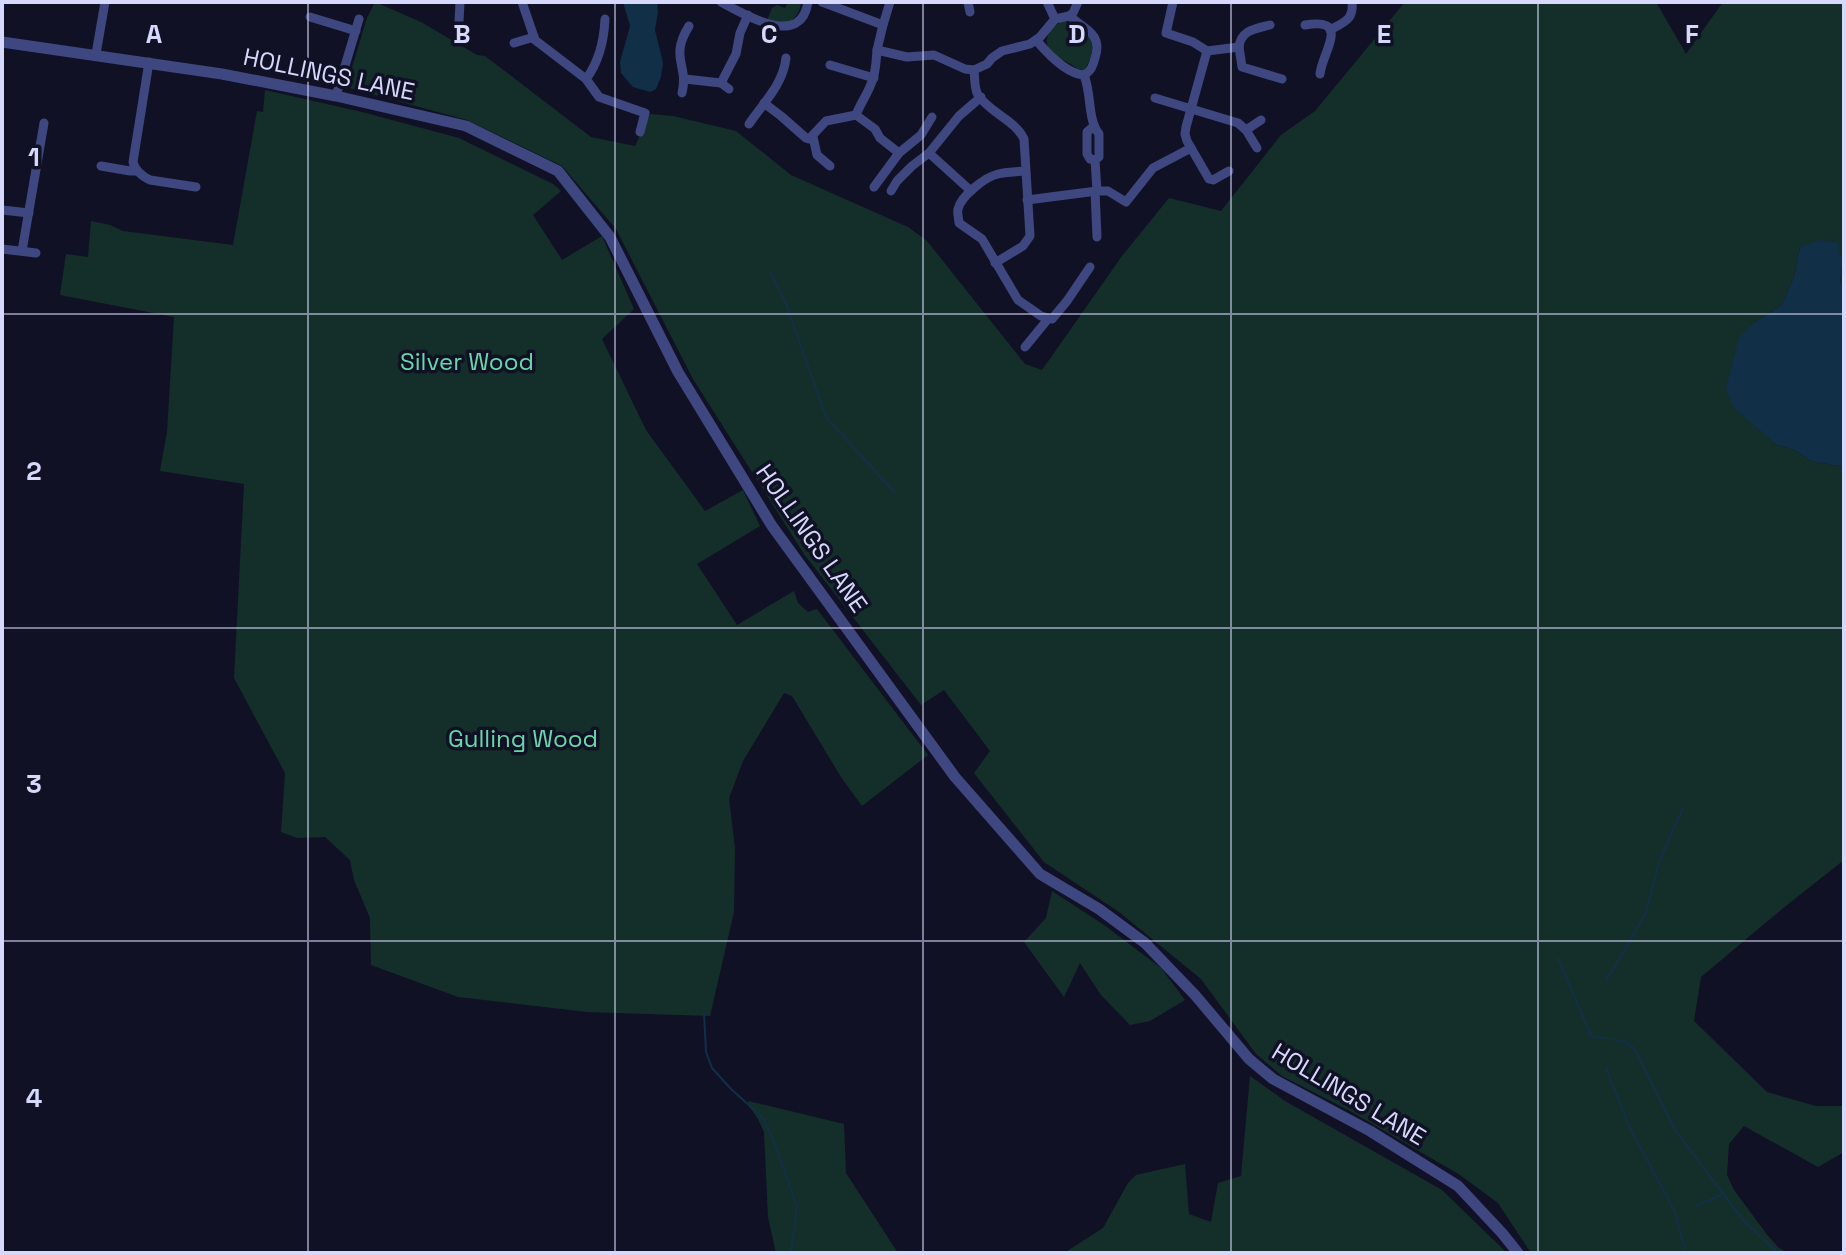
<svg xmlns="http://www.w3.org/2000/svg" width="1846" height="1255" font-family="'Space Grotesk',sans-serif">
  <rect width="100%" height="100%" fill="#111125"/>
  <g fill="#142f2a">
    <polygon points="375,2 421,22 477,55 485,56 591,137 635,146 650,114 673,116 736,131 791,175 908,227 927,241 1025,364 1042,370 1122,256 1169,198 1221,211 1281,135 1315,111 1405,2 1656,2 1686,54 1723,2 1844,2 1844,285 1840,283 1842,266 1800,247 1794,277 1782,305 1755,322 1757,427 1777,445 1795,450 1811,461 1844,467 1844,860 1782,909 1701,977 1694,1021 1767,1092 1816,1106 1844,1106 1844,1152 1818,1167 1744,1126 1729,1144 1727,1175 1734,1190 1768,1236 1779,1248 1788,1253 1531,1253 1498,1203 1460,1175 1350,1111 1282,1076 1256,1054 1201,979 1119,912 1044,862 974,773 990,751 944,690 921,705 804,554 693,379 616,229 562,166 467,120 346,87 367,18"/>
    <path d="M788 2H801C800 16 791 22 779 27L767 21 772 8 777 5 785 8Z"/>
    <path d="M1063 21C1091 27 1101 46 1084 70 1076 70 1075 66 1067 62 1061 59 1055 58 1051 52 1041 40 1051 26 1063 21Z"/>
    <polygon points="265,90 362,112 459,138 553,184 561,191 533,215 562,260 602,236 634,309 602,339 646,430 705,511 743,490 760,526 697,564 737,625 794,591 798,603 808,612 817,609 928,755 862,806 841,777 792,696 784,693 743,761 729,798 735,849 734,912 710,1016 587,1012 458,997 371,965 370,918 354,880 350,860 325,837 297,838 281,832 285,773 234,678 244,484 160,471 167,432 174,317 60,295 66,254 88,257 91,221 110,225 123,231 233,245 257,111 263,112"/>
    <polygon points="1052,891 1104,925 1161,968 1185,1000 1150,1021 1130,1025 1101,995 1080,963 1064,997 1024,942 1046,918"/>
    <polygon points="1250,1076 1285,1101 1442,1190 1507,1253 1064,1253 1103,1228 1128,1183 1136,1175 1185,1164 1189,1214 1211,1222 1218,1183 1241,1176"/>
    <polygon points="748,1101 844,1124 846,1173 898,1253 776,1253 768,1217 764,1132 758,1119 749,1106"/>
  </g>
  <g fill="#122f48">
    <polygon points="623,2 657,2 658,12 655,30 663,63 661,77 656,89 650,92 633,87 621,73 620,62 630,26"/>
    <polygon points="1821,240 1838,243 1842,266 1840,283 1844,285 1844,467 1811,461 1795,450 1777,445 1733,407 1726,388 1739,337 1755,322 1782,305 1794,277 1800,247"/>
  </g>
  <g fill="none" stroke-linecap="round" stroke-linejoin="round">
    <g stroke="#122f48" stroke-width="2">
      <polyline points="771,273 786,304 826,417 896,494"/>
      <polyline points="1558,958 1591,1036 1605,1038"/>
      <polyline points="1606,980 1622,955 1646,912 1660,859 1683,808"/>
      <polyline points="704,1013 706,1052 712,1068 731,1089 762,1117 773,1139 797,1207 791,1253"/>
      <polyline points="1611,1039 1627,1042 1635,1050 1675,1130 1743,1220 1778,1253"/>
      <polyline points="1606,1068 1630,1128 1675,1212 1686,1253"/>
      <polyline points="1696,1206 1723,1194"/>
    </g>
    <g stroke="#3f4781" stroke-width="9">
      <polyline points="522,2 535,40 586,79 599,97 645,113 640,132"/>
      <path d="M721 2C745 15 801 49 808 2"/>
      <polyline points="822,2 883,25"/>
      <path d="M890 2 883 25 877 50 907 57 934 55 965 69 974 70 987 64 992 58 1002 51 1030 44 1040 37 1055 19 1069 16C1085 29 1103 34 1095 58 1093 66 1091 71 1084 75 1067 74 1047 53 1036 40"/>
      <polyline points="968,2 970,12"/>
      <polyline points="1047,2 1055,19"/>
      <polyline points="1173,2 1166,33 1193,42 1207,51 1186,127 1185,134 1187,141 1209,179 1213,180 1229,171"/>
      <polyline points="1069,16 1073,13 1078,2"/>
      <polyline points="310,17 356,31"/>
      <polyline points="459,22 460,2"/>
      <path d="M1305 25C1352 17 1322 52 1320 74"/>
      <path d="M1330 30C1344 22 1354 20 1352 2"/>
      <polyline points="514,43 534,37"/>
      <polyline points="1239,47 1242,67 1282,79"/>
      <path d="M1207 51 1239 47C1241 30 1255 29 1270 25"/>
      <polyline points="96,54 105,2"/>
      <path d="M149 62 133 162C135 171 142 176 150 180L196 187"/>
      <polyline points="830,65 874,78"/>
      <path d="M974 70C975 77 974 89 978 95 990 113 1015 120 1024 139L1030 236 1023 246 995 263"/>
      <path d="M1084 75C1092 95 1087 118 1099 134V157L1095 160 1097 191"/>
      <path d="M586 79C599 62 604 40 605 19"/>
      <polyline points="685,79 721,83 729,89"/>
      <polyline points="721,83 736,54 740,33 748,15"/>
      <path d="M682 93C689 65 669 58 689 26"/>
      <polyline points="336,96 359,19"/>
      <polyline points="1155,98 1238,123 1246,130 1257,148"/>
      <path d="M764 103 781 116 806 138 809 139 826 121 856 115C860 104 867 95 871 84 876 74 876 62 877 50"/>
      <polyline points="856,115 875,129 880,138 899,153 921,135 932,117"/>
      <path d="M749 124C763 103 783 85 786 58"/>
      <polyline points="1093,127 1087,132 1087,154 1090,159 1095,160"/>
      <polyline points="1246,130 1261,120"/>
      <polyline points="813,137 817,155 830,166"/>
      <polyline points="929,153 971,191"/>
      <polyline points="101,166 130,171 137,171"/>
      <path d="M1025 171C1016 172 1006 172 998 174 985 177 961 196 958 209 957 213 959 220 959 223L982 239 1018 300 1041 316 1052 319 1067 301 1090 267"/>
      <polyline points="874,187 899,153"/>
      <polyline points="891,191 897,181 912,166 929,153 959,116 981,97"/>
      <polyline points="1095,191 1097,237"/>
      <polyline points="1027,200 1097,191 1108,191 1126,202 1153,168 1191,148"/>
      <polyline points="2,210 29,213"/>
      <polyline points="2,249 36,253"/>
      <polyline points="22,251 44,123"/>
      <polyline points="1025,347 1048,319"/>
    </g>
    <polyline stroke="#3f4781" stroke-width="11" points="2,42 222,74 336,96 466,126 558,171 610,237 678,372 772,526 955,777 1040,874 1099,909 1145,943 1195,995 1249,1059 1273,1079 1370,1131 1458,1186 1502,1233 1518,1253"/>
  </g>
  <path fill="none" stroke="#d7d9fc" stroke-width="2" stroke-opacity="0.55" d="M308 2V1253M615 2V1253M923 2V1253M1231 2V1253M1538 2V1253M2 314H1844M2 628H1844M2 941H1844"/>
  <g text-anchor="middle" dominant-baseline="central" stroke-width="7" stroke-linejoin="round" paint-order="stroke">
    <g font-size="24" fill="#d7d9fc" stroke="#111125">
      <text transform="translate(329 74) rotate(12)">HOLLINGS LANE</text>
      <text transform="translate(812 538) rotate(55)">HOLLINGS LANE</text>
      <text transform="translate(1349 1094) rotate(31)">HOLLINGS LANE</text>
    </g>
    <g font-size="24" fill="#68d8aa" stroke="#111125">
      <text x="467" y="361">Silver Wood</text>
      <text x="523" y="738">Gulling Wood</text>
    </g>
  </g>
  <g font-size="26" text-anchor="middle" font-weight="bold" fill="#d7d9fc" stroke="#111125" stroke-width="7" stroke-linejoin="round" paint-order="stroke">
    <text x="154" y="43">A</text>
    <text x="462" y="43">B</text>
    <text x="769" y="43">C</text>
    <text x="1077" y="43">D</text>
    <text x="1384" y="43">E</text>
    <text x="1692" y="43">F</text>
    <text x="34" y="166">1</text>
    <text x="34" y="480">2</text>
    <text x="34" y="793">3</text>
    <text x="34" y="1107">4</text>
  </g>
  <rect width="1846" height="1255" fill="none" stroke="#d7d9fc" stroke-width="8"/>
</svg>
